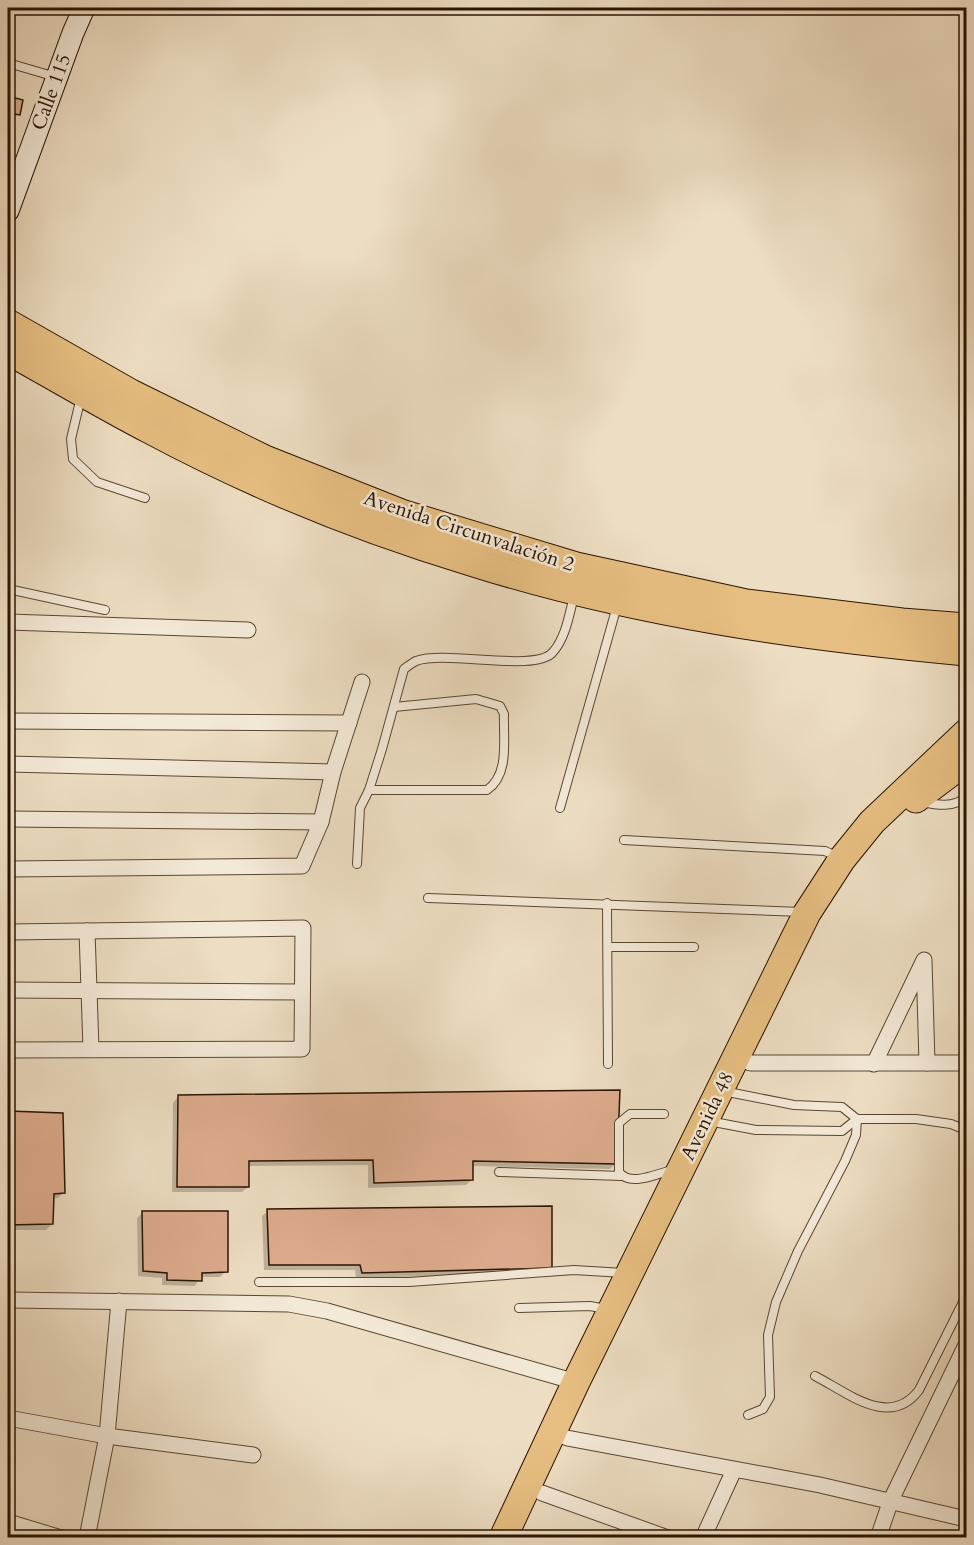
<svg xmlns="http://www.w3.org/2000/svg" width="974" height="1545" font-family="Cardo,serif">
  <rect width="100%" height="100%" fill="#edddc2"/>
  <filter id="stains"><feTurbulence type="fractalNoise" baseFrequency=".00333" numOctaves="4"/><feColorMatrix values="0 0 0 0 .2 0 0 0 0 .09 0 0 0 0 .02 0 0 0 .5 -.17"/></filter>
  <radialGradient id="worn" r=".72"><stop offset=".6" stop-color="#630" stop-opacity="0"/><stop offset="1" stop-color="#630" stop-opacity=".3"/></radialGradient>
  <g fill="#0003">
    <polygon points="8,98 21,101 18,114 12,120 8,119"/>
    <polygon points="178,1097 616,1163 610,1169 472,1166 472,1180 466,1185 368,1188 368,1165 248,1166 248,1187 242,1192 172,1192 173,1103"/>
    <polygon points="8,1113 61,1114 63,1193 58,1198 52,1199 52,1224 46,1230 8,1230"/>
    <polygon points="268,1211 550,1268 545,1273 356,1278 355,1270 264,1270 262,1216"/>
    <polygon points="143,1212 226,1271 220,1277 200,1277 195,1286 162,1285 162,1278 138,1276 137,1218"/>
  </g>
  <g fill="#ddac8e" stroke="#2a1300" stroke-width="1.5">
    <polygon points="8,96 23,100 20,115 8,113"/>
    <polygon points="620,1090 617,1164 473,1161 473,1180 374,1183 373,1160 249,1161 249,1187 177,1187 178,1095"/>
    <polygon points="8,1111 63,1113 65,1193 54,1194 53,1224 8,1225"/>
    <polygon points="552,1206 552,1268 362,1273 360,1265 269,1265 267,1209"/>
    <polygon points="142,1211 228,1211 228,1272 202,1273 202,1281 167,1280 167,1273 143,1271"/>
  </g>
  <g fill="none" stroke-linecap="round" stroke-linejoin="round">
    <g stroke="#5b4630" stroke-width="10">
      <g id="lane">
        <polyline points="8,63 56,77"/>
        <polyline points="81,397 71,439 73,459 97,482 145,498"/>
        <polyline points="8,589 105,610"/>
        <path d="M369 790H487C510 774 503 740 504 714L500 706 476 699 394 707"/>
        <path d="M922 802C937 805 954 808 966 797"/>
        <polyline points="560,808 617,606"/>
        <polyline points="624,840 825,851 838,857"/>
        <path d="M357 864 360 808 369 790 382 749 404 669C408 666 412 663 416 661 446 650 536 673 553 652 566 637 569 615 574 596"/>
        <polyline points="428,898 802,912"/>
        <polyline points="607,903 608,1064"/>
        <polyline points="609,947 694,947"/>
        <polyline points="733,1093 794,1105 842,1107 857,1119 916,1119 951,1124 966,1130"/>
        <path d="M664 1114H630L619 1123V1172C630 1187 656 1174 672 1170"/>
        <polyline points="719,1123 756,1130 842,1131 857,1119"/>
        <polyline points="499,1172 622,1176"/>
        <polyline points="259,1282 409,1282 574,1270 624,1273"/>
        <polyline points="519,1308 590,1306 606,1309"/>
        <path d="M815 1376C848 1393 890 1429 919 1390L966 1296"/>
        <polyline points="748,1415 763,1409 770,1397 768,1335 776,1302 798,1251 845,1161 856,1135 857,1119"/>
      </g>
    </g>
    <g stroke="#5b4630" stroke-width="17">
      <g id="street">
        <polyline points="8,622 248,630"/>
        <polyline points="8,721 349,723"/>
        <polyline points="8,764 333,772"/>
        <polyline points="8,819 321,822"/>
        <polyline points="8,869 302,866 321,822 333,772 362,682"/>
        <polyline points="87,931 91,1049"/>
        <polyline points="8,932 303,928 302,1049 8,1050"/>
        <polyline points="8,990 302,992"/>
        <polyline points="750,1063 966,1063"/>
        <polyline points="874,1064 924,960 927,1063"/>
        <polyline points="8,1300 289,1304 327,1311 576,1382"/>
        <polyline points="8,1418 107,1436 253,1455"/>
        <polyline points="567,1438 820,1485 966,1519"/>
        <polyline points="542,1493 668,1538"/>
        <polyline points="8,1522 61,1538"/>
        <polyline points="87,1538 107,1436 119,1301"/>
        <polyline points="703,1538 734,1470"/>
        <polyline points="878,1538 891,1500 966,1345"/>
      </g>
    </g>
    <g stroke="#2a1300" stroke-width="23">
      <polyline id="secondary" points="8,211 73,33 84,8"/>
    </g>
    <g stroke="#2a1300" stroke-width="29">
      <g id="highway">
        <polyline points="8,323 131,393 265,459 404,514 576,566 746,603 902,622 966,627"/>
        <path d="M8 351C55 377 102 405 150 430 251 484 361 529 471 562 632 613 799 637 966 652"/>
        <polyline points="916,799 966,761"/>
        <polyline points="503,1538 576,1382 807,913 842,859 872,822 966,733"/>
      </g>
    </g>
    <use href="#lane" stroke="#f3e9d7" stroke-width="8"/>
    <use href="#street" stroke="#f3e9d7" stroke-width="15"/>
    <use href="#secondary" stroke="#f3e9d7" stroke-width="21"/>
    <use href="#highway" stroke="#e6be81" stroke-width="27"/>
  </g>
  <g text-anchor="middle" dominant-baseline="central" stroke-width="5" stroke-linejoin="round" paint-order="stroke">
    <g font-size="20" fill="#2a1300" stroke="#f3e9d7">
      <text transform="translate(51 92) rotate(-70)">Calle 115</text>
      <text transform="translate(469 531) rotate(18)">Avenida Circunvalación 2</text>
      <text transform="translate(707 1116) rotate(-64)">Avenida 48</text>
    </g>
  </g>
  <rect width="974" height="1545" fill="none" stroke="#edddc2" stroke-width="30"/>
  <rect x="9" y="9" width="956" height="1527" fill="none" stroke="#2a1300" stroke-width="3"/>
  <rect x="15" y="15" width="944" height="1515" fill="none" stroke="#2a1300" stroke-width="1.5"/>
  <rect width="100%" height="100%" filter="url(#stains)"/>
  <rect width="100%" height="100%" fill="url(#worn)"/>
</svg>
